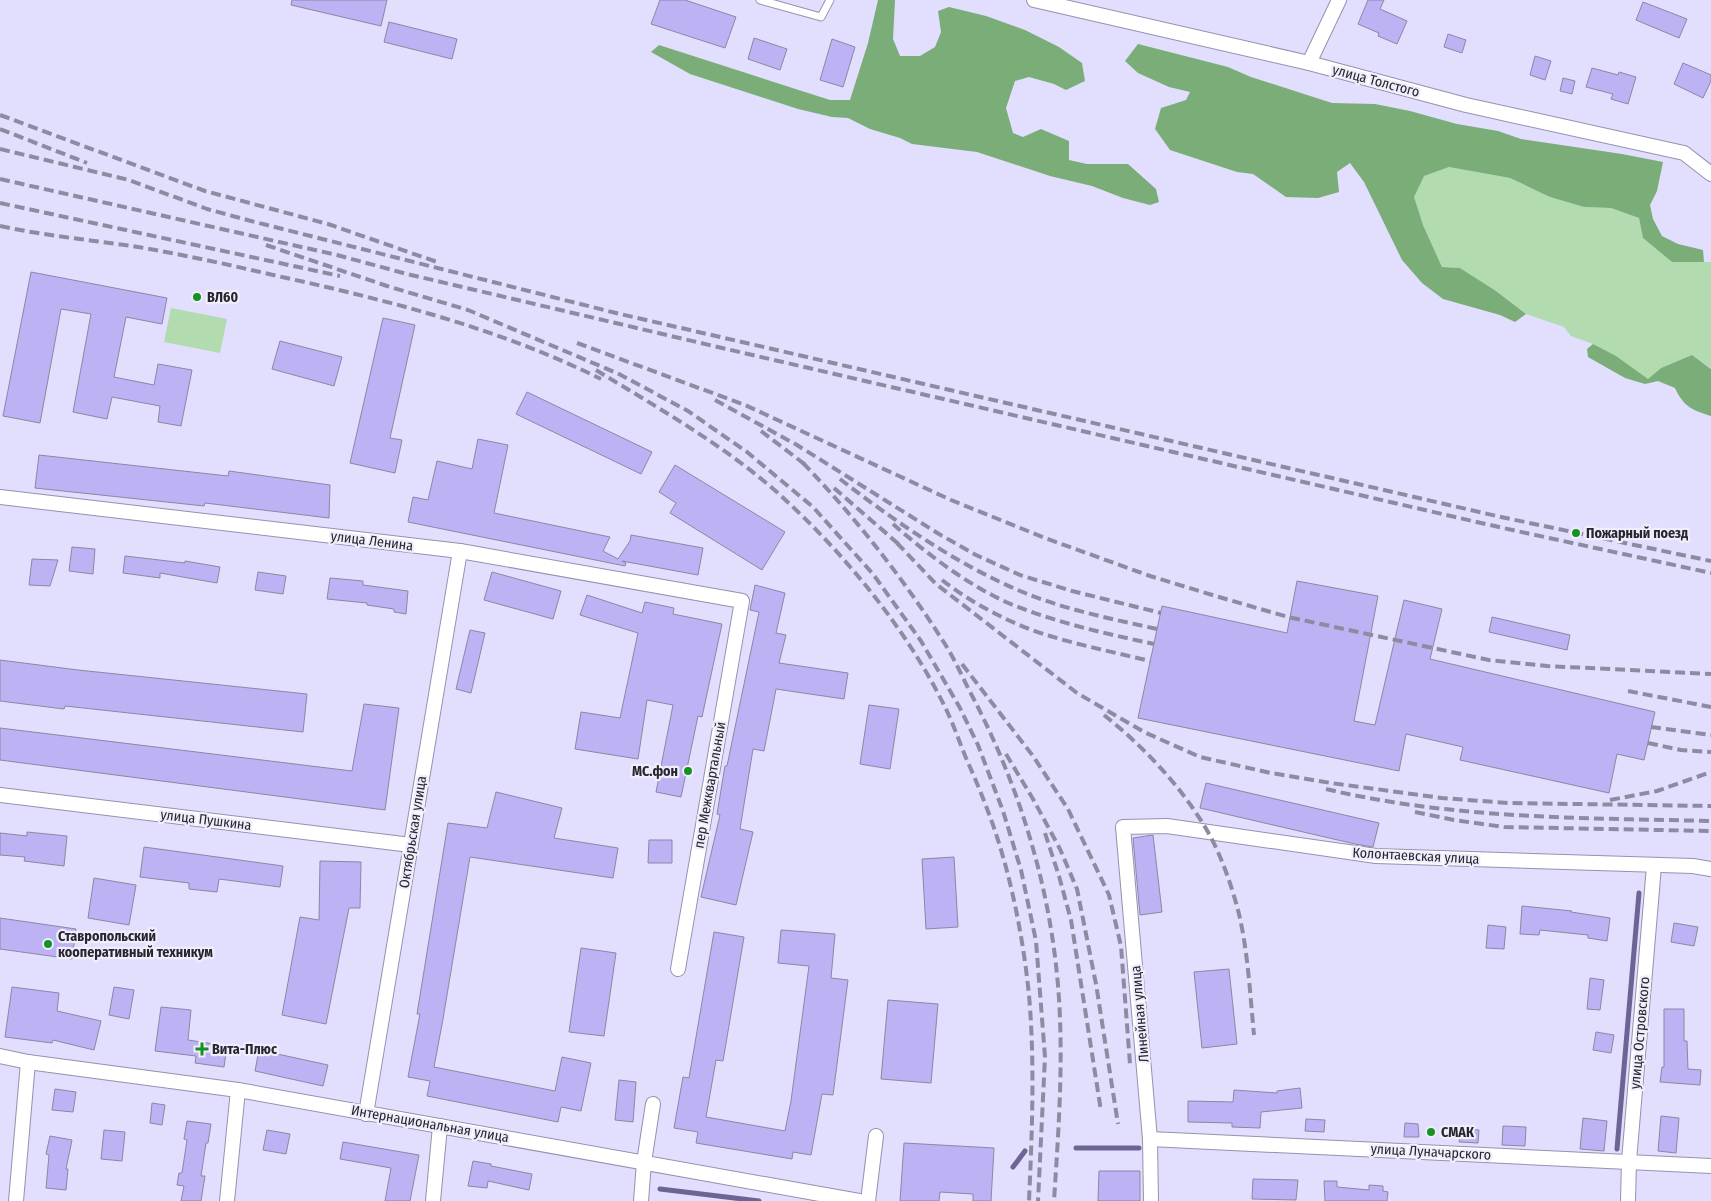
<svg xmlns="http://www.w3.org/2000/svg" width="1711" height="1201" font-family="'Fira Sans Condensed',sans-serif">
  <rect width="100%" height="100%" fill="#e2defe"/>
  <g fill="#b2dcb0">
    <polygon points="1449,167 1510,178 1550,197 1584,207 1611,208 1639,218 1643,238 1672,262 1711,262 1711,368 1692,355 1661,368 1648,379 1593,344 1571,336 1564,327 1526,314 1496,291 1460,268 1442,267 1423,225 1413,197 1423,176"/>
    <polygon points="171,308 227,319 220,353 164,342"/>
  </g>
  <g fill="#7bad79">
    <polygon points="878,0 895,0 893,39 900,56 920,56 935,47 941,32 938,11 949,7 986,16 1025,30 1059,47 1082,63 1085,81 1066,90 1054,84 1029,77 1015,81 1006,108 1013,133 1023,137 1041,129 1069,141 1069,160 1087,164 1128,164 1156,189 1159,202 1150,205 1123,198 1092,186 1050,176 977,152 912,144 900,138 870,129 848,118 832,117 798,109 690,74 651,52 659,45 830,100 850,100 868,43"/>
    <polygon points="1138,44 1228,67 1251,77 1332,103 1375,104 1410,111 1457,124 1498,131 1521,139 1622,154 1663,162 1657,191 1650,205 1653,219 1662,236 1678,244 1703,250 1704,262 1672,262 1643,238 1639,218 1611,208 1584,207 1550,197 1510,178 1449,167 1424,176 1414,197 1423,225 1442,267 1460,268 1496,291 1526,314 1515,322 1500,315 1443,299 1422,283 1402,260 1364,182 1350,163 1337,172 1339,192 1318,198 1286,197 1253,174 1237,172 1170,150 1155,129 1161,108 1186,100 1190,92 1169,87 1138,73 1125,61"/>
    <path d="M1593 344 1616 356 1648 379 1661 368 1692 355 1711 369V416C1692 410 1684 407 1675 388L1658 381 1645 384 1625 378 1588 357 1587 349Z"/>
  </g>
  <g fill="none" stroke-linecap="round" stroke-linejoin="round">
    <g stroke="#6c6493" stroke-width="5">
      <polyline points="1076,1148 1139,1148"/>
      <polyline points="1617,1149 1639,893"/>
      <polyline points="1013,1167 1025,1151"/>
      <polyline points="660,1189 759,1201"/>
    </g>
  </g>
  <g fill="#bdb2f3" stroke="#8b87a4">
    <polygon points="292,0 387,0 381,26 291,5"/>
    <polygon points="660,0 685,0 736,17 725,48 651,24"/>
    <polygon points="1368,0 1384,0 1380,9 1407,21 1397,44 1378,36 1379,33 1358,24"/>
    <polygon points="1643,2 1687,19 1679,38 1636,20"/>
    <polygon points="389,22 457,39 452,59 384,42"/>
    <polygon points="1448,34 1466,40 1462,53 1444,47"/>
    <polygon points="754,38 787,49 780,70 748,59"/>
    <polygon points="832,39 855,47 843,87 820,80"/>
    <polygon points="1535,56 1551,61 1545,80 1530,75"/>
    <polygon points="1683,63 1711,75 1711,81 1703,98 1674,84"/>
    <polygon points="1592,68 1618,75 1619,72 1636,77 1628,104 1611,99 1613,94 1586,87"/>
    <polygon points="1563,78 1575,81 1572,94 1560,91"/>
    <polygon points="31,272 167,298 162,324 126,317 114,377 154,385 158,364 192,370 181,426 158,422 160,406 112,397 107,419 73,412 91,314 61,309 40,423 3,416"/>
    <polygon points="383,318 415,325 390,438 402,440 395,473 350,463"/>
    <polygon points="280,341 342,357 334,386 272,369"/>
    <polygon points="527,392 652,452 641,474 516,414"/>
    <polygon points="478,439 508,445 494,513 610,537 603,551 618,559 630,541 631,535 703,548 698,575 622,561 626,563 625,566 408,522 413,497 428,500 437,461 472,469"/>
    <polygon points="39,455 228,476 229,471 330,485 329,518 205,503 204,506 35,488"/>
    <polygon points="675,465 785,532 762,570 670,513 676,503 659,492"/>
    <polygon points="72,547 95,549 93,574 69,571"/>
    <polygon points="125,556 185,563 185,561 220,567 217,583 160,573 160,578 123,573"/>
    <polygon points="32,559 58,560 50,586 29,585"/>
    <polygon points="258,572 286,576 283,594 255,590"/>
    <polygon points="492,572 561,591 553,619 484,600"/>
    <polygon points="330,578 363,581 363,585 408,591 406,614 394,612 394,609 367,605 367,603 327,599"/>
    <polygon points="1297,581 1378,596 1354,721 1375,725 1404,600 1442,609 1430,659 1655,712 1644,760 1617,754 1609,793 1460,760 1463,747 1406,734 1399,771 1138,718 1162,606 1287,633"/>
    <polygon points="755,585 785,593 776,633 786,635 779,663 848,673 844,699 776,689 764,751 753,749 740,829 753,832 736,905 701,897 720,815 717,814 725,766 727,766 759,612 750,610"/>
    <polygon points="587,595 642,613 645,602 674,608 673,614 722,624 702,717 698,716 681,797 656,792 673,705 647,700 638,759 575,749 581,712 620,718 638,633 580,615"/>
    <polygon points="1492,617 1570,635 1567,650 1489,632"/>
    <polygon points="470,630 485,633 471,693 456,689"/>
    <polygon points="0,660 78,670 307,694 303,732 65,706 64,709 0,701"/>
    <polygon points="364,704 399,708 385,810 0,760 0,728 352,771"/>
    <polygon points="869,705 899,709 890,769 860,764"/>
    <polygon points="1206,783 1379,823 1373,847 1355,844 1200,808"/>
    <polygon points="496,792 562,808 554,838 618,848 613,878 470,857 443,1019 434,1067 555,1091 562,1057 591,1063 581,1111 561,1107 558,1122 427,1096 430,1081 408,1077 420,1014 417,1014 448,823 487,828"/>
    <polygon points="27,832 67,836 64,866 24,861 25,857 0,855 0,833 27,836"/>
    <polygon points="1153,835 1162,912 1140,915 1133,838"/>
    <polygon points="649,840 672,840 672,863 648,863"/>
    <polygon points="144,847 283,866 280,887 219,879 217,892 189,889 189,883 140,877"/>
    <polygon points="954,857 958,927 926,929 922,859"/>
    <polygon points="320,861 361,862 360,908 349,908 326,1024 282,1015 300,917 319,920"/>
    <polygon points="94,878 136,885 129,925 88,918"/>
    <polygon points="1522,906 1572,911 1571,912 1610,918 1607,941 1588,938 1588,935 1540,930 1539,935 1520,934"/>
    <polygon points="0,918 76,929 72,959 0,949"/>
    <polygon points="1674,923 1698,927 1694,946 1671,942"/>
    <polygon points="1488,925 1506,927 1504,949 1486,948"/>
    <polygon points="781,930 835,934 831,978 848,980 833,1095 822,1094 811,1155 793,1152 792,1159 696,1143 698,1132 674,1128 683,1077 689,1078 714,932 744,937 723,1061 716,1060 706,1117 785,1131 791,1101 809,966 778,963"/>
    <polygon points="581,948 616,953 604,1036 569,1032"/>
    <polygon points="1229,969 1237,1044 1202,1048 1194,972"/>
    <polygon points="1590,978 1604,980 1600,1010 1587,1009"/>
    <polygon points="12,987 59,993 57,1011 101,1021 94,1050 53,1040 52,1043 5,1037"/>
    <polygon points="114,987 134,990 129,1019 109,1015"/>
    <polygon points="888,1000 938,1004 931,1083 881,1079"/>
    <polygon points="161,1007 191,1010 188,1040 227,1046 224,1067 195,1063 196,1056 155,1051"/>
    <polygon points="1664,1009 1684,1009 1684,1041 1687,1041 1688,1069 1701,1070 1700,1085 1660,1082 1662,1067 1664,1067"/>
    <polygon points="1596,1032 1614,1035 1611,1053 1593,1050"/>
    <polygon points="259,1050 328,1065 323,1086 255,1071"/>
    <polygon points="619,1080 636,1082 633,1122 615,1120"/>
    <polygon points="1300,1088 1302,1108 1261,1112 1260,1128 1232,1127 1232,1123 1188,1122 1188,1101 1233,1102 1234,1090 1277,1093 1277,1091"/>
    <polygon points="55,1089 76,1092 73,1112 52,1110"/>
    <polygon points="152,1103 165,1105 162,1125 150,1123"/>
    <polygon points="1661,1116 1679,1118 1676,1153 1658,1151"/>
    <polygon points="1583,1118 1607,1121 1604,1151 1580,1149"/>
    <polygon points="1306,1119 1325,1120 1324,1132 1305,1131"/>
    <polygon points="187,1121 211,1124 208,1143 206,1143 201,1176 205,1176 201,1201 181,1201 184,1186 177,1185 179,1173 182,1173 187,1140 184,1139"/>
    <polygon points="1405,1123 1418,1124 1419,1137 1404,1137"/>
    <polygon points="1503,1126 1526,1127 1525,1146 1502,1145"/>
    <polygon points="1461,1128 1479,1130 1478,1143 1459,1142"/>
    <polygon points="104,1130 125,1132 122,1161 101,1159"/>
    <polygon points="267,1130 290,1134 286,1154 263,1150"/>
    <polygon points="50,1136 72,1140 66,1169 68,1169 66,1190 46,1188 49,1155 46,1154"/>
    <polygon points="343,1142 419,1155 410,1201 385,1201 391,1168 340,1159"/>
    <polygon points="904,1143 994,1148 991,1201 973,1201 973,1194 940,1192 939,1201 900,1201"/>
    <polygon points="473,1161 491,1164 491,1166 532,1174 529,1190 488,1181 487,1188 468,1186"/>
    <polygon points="1099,1171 1140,1171 1140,1201 1098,1201"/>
    <polygon points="1253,1179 1298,1180 1296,1200 1252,1199"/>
    <polygon points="1324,1181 1337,1181 1337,1187 1369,1190 1369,1185 1383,1186 1383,1191 1388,1192 1387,1201 1325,1201"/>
  </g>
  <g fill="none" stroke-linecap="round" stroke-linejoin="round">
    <g stroke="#9591af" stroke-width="9">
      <polyline id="service" points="760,0 821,17 830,0"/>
    </g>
    <g stroke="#9591af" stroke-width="16">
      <g id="minor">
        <polyline points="1034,0 1309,63 1466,105 1684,153 1711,174"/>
        <polyline points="1309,63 1339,0"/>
        <polyline points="0,497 460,551 742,601 678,969"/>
        <polyline points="0,795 411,845"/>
        <polyline points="0,1056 28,1062 238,1090 859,1201"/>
        <polyline points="366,1114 460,551"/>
        <polyline points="1150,1139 1711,1166"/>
        <polyline points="16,1201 28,1062"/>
        <polyline points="227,1201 238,1090"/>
        <polyline points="433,1201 440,1126"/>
        <polyline points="641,1201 644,1162 653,1104"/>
        <polyline points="868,1201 876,1136"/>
        <polyline points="1151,1201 1150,1139 1123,827 1167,826 1376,856 1693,866 1711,869"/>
        <polyline points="1628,1201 1629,1161 1654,866"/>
      </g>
    </g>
    <use href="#service" stroke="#fff" stroke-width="7"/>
    <use href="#minor" stroke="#fff" stroke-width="14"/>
    <g stroke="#8d8ba1" stroke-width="4" stroke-dasharray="10 5" stroke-linecap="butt">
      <polyline points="0,115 205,191 328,224 440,263"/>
      <polyline points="0,129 87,163"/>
      <polyline points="0,149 129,180 207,209 251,221 616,313 1501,517 1711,561"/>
      <polyline points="0,179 337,255 407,274 722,348 1503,528 1711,573"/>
      <polyline points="0,203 340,276"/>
      <path d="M0 226C46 236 92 240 138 247 186 255 234 266 282 277 391 301 500 329 601 379"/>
      <polyline points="266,245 387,286 468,310 619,374 688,411 747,452 813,507 873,574 921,641 960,708 978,745 1003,811 1021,870 1036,941 1045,1057 1038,1201"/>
      <polyline points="577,343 745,405 951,500 1045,538 1150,576 1219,597 1288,617 1489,660 1547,666 1711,674"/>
      <path d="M596 370C658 408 724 445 779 494 844 553 906 628 945 707 953 723 959 741 966 758 974 776 982 795 989 814 1010 870 1023 936 1029 995 1035 1064 1032 1133 1029 1201"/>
      <polyline points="715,400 797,445 939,534 976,555 1020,575 1072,591 1161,613"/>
      <polyline points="761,431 807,466"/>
      <path d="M803 463C855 517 903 578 943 641 953 656 960 672 968 688 1014 774 1045 868 1056 965 1065 1043 1059 1123 1054 1201"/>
      <path d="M840 479C894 521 961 567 1025 593 1067 610 1112 619 1157 629"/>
      <polyline points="834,488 902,547"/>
      <path d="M893 524C926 553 965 583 1006 602 1053 622 1103 633 1154 644"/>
      <polyline points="897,543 936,584 1077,693 1144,732 1200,757 1271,773 1331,783 1442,798 1508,803 1711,806"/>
      <path d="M942 580C971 603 1015 626 1050 636 1083 646 1117 653 1150 661"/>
      <polyline points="962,664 1033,756 1068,809 1109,895 1121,946 1130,1064"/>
      <polyline points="1628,691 1711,707"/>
      <path d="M1104 715C1144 747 1182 787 1208 832 1221 855 1231 884 1238 910 1248 950 1250 994 1254 1035"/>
      <polyline points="1651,727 1711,735"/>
      <polyline points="1648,743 1681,750 1711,752"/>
      <polyline points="1006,754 1033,799 1060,849 1077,889 1096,984 1118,1124"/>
      <path d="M1326 789C1452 819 1582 818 1711 821"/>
      <polyline points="1610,800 1657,791 1711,772"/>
      <polyline points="1415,812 1454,820 1504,827 1711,831"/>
      <polyline points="1045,833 1059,876 1071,920 1101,1111"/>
    </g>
  </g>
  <g fill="#169222" stroke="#f0eefb" stroke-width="2">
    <circle cx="197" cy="297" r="5"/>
    <circle cx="1576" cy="533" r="5"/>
    <circle cx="688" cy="771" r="5"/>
    <circle cx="48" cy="944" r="5"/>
    <path d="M199.5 1041.5h5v5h5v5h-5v5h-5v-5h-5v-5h5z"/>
    <circle cx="1431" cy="1132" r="5"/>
  </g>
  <g text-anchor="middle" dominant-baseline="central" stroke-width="4.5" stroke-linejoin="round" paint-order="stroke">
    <g font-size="14" fill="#262530" stroke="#f0eefb">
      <text transform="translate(1376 81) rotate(15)">улица Толстого</text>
      <text transform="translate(372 541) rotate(7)">улица Ленина</text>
      <text transform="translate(710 785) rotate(-80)">пер Межквартальный</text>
      <text transform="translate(206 820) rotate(7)">улица Пушкина</text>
      <text transform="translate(413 832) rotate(-81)">Октябрьская улица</text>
      <text transform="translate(1416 856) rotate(3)">Колонтаевская улица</text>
      <text transform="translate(1140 1014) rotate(-95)">Линейная улица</text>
      <text transform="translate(1640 1033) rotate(-85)">улица Островского</text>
      <text transform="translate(430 1124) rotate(10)">Интернациональная улица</text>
      <text transform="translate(1431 1152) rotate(3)">улица Луначарского</text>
    </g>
    <g font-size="14" font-weight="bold" fill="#262530" stroke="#f0eefb" text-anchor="start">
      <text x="207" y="297">ВЛ60</text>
      <text x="1586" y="533">Пожарный поезд</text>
      <text x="678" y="771" text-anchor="end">МС.фон</text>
      <text x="58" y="936">Ставропольский<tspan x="58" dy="16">кооперативный техникум</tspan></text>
      <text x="212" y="1049">Вита-Плюс</text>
      <text x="1441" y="1132">СМАК</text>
    </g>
  </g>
</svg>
